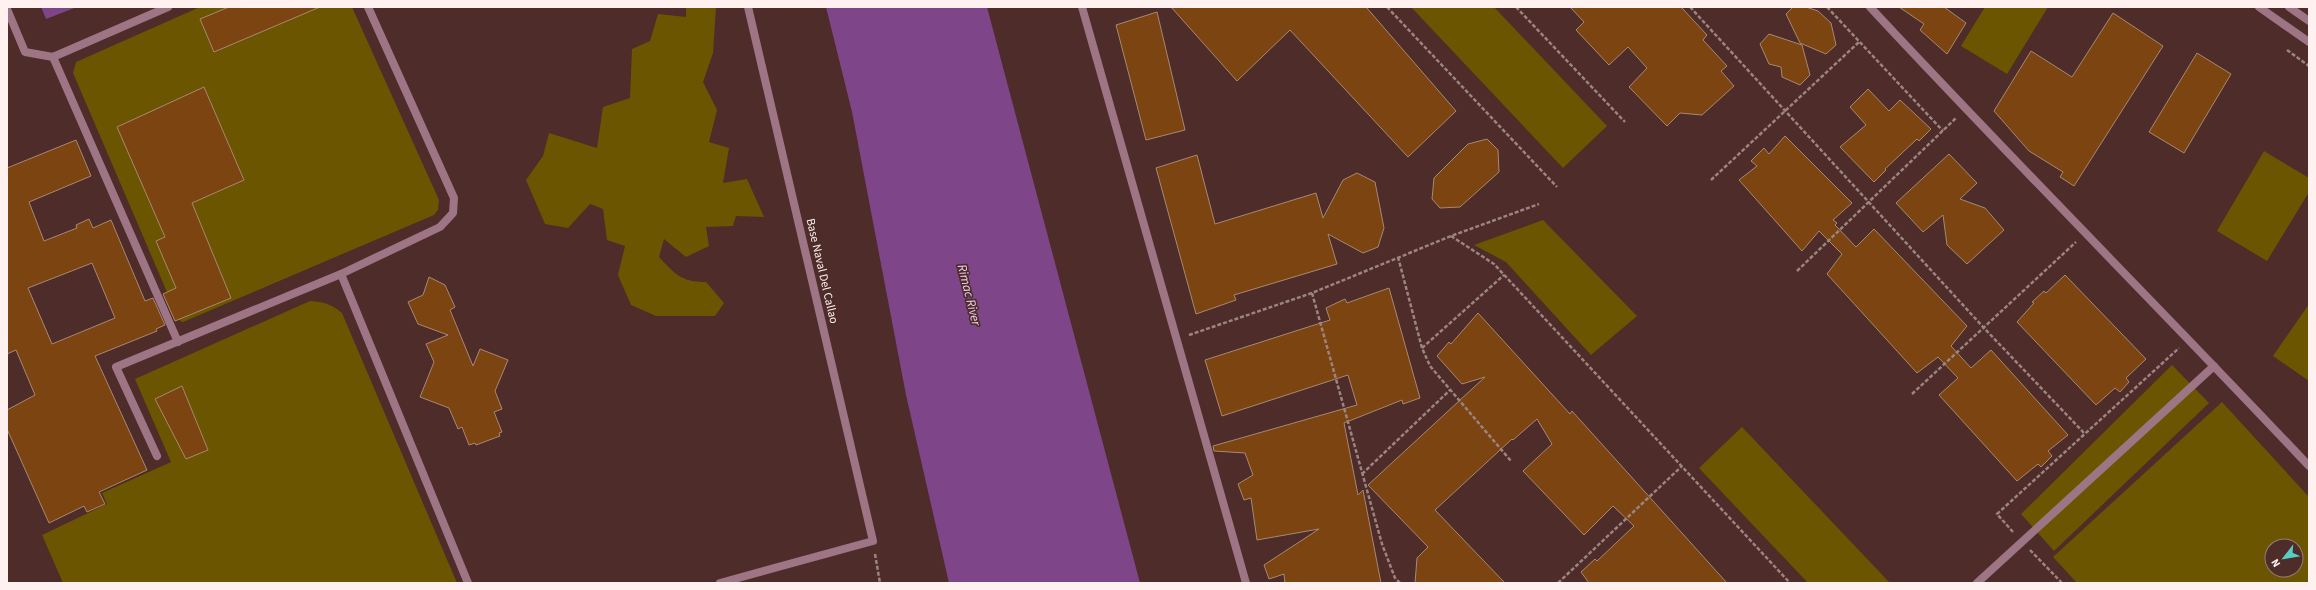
<svg xmlns="http://www.w3.org/2000/svg" width="2316" height="590" font-family="'Source Sans 3',sans-serif">
  <rect width="100%" height="100%" fill="#4d2c29"/>
  <g fill="#6c5500" fill-rule="evenodd">
    <polygon points="200,7 352,7 439,200 438,210 434,215 183,322 179,320 73,73 76,62"/>
    <path d="M686 7H716L713 53 703 82 717 110 709 142 729 148 723 183 747 179 764 217 736 216 733 226 706 227 709 246 686 257 664 239 659 257C675 274 681 282 706 282L724 303 715 316H656L631 305 618 275 625 246 607 240 603 209 590 204 568 228 545 224 526 180 543 156 549 133 597 148 603 107 630 98 632 49 650 41 658 14 686 17Z"/>
    <polygon points="1411,7 1494,7 1607,126 1563,168"/>
    <polygon points="1985,7 2048,7 2007,74 1961,46"/>
    <polygon points="2264,151 2309,178 2309,192 2267,261 2217,231"/>
    <polygon points="1543,220 1637,316 1591,355 1506,262 1474,245"/>
    <path d="M310 301C323 302 332 304 342 313L457 583H63L42 535 107 504 102 493 171 462 135 379Z"/>
    <polygon points="2309,304 2309,381 2273,356"/>
    <polygon points="2172,365 2209,403 2054,551 2021,514"/>
    <path d="M2222 402 2309 497V583H2077L2053 557ZM2272 546H2296V570H2272Z"/>
    <polygon points="1742,427 1890,583 1808,583 1699,468"/>
  </g>
  <g fill="#7e4588">
    <polygon points="41,7 77,7 46,19"/>
    <polygon points="826,7 987,7 1140,583 949,583 906,395 852,112"/>
  </g>
  <g fill="#7b4411" stroke="#a88973" fill-rule="evenodd">
    <polygon points="229,7 320,7 214,52 200,19"/>
    <polygon points="1171,7 1366,7 1456,111 1408,157 1290,30 1237,81"/>
    <polygon points="1570,7 1681,7 1707,35 1703,40 1727,66 1721,71 1734,86 1702,115 1680,113 1667,126 1629,87 1647,68 1628,47 1609,65 1576,30 1584,22"/>
    <polygon points="1793,7 1806,7 1818,11 1831,23 1836,45 1826,54 1800,43 1786,14"/>
    <polygon points="1899,7 1944,7 1966,23 1947,54 1920,30 1924,24"/>
    <polygon points="1157,12 1185,130 1146,140 1116,25"/>
    <polygon points="2113,13 2163,46 2074,186 2060,177 2063,172 2029,151 1994,111 2031,51 2072,77"/>
    <polygon points="1769,34 1802,45 1810,75 1800,85 1782,77 1781,67 1769,64 1760,44"/>
    <polygon points="2197,53 2231,74 2184,153 2149,132"/>
    <polygon points="204,87 244,180 192,203 231,298 175,321 163,294 176,288 156,241 165,237 117,127"/>
    <polygon points="1868,89 1889,111 1900,100 1931,129 1919,141 1917,139 1885,169 1886,170 1874,182 1840,147 1866,125 1850,107"/>
    <polygon points="1785,136 1852,203 1833,220 1837,223 1835,225 1856,247 1874,229 1967,326 1951,346 1971,368 1991,350 2068,435 2048,451 2052,456 2041,467 2038,464 2017,481 1939,395 1958,378 1938,357 1917,373 1827,274 1842,254 1819,231 1802,251 1739,180 1757,166 1751,161 1764,148 1769,154"/>
    <polygon points="1487,139 1498,150 1499,172 1460,207 1440,208 1432,199 1434,178 1468,144"/>
    <path d="M76 140 91 176 29 202 44 241 77 228 76 225 89 219 93 228 111 220 145 301 153 298 165 325 156 329 157 331 95 356 147 470 99 492 105 504 87 512 84 506 49 523 7 429V410L35 395 16 350 7 354V168ZM92 263 115 318 52 344 28 288Z"/>
    <polygon points="1949,154 1977,183 1960,199 1985,208 2004,230 1967,264 1947,245 1943,215 1923,232 1896,203"/>
    <polygon points="1197,155 1215,224 1316,193 1323,218 1343,180 1357,173 1375,182 1384,228 1378,247 1363,253 1328,234 1337,264 1234,295 1236,300 1196,314 1156,168"/>
    <polygon points="2065,275 2146,359 2126,378 2129,382 2120,392 2115,388 2096,405 2017,322 2034,303 2032,302 2044,291 2046,293"/>
    <polygon points="429,277 445,285 455,307 450,310 473,366 480,349 508,360 495,391 502,409 494,412 502,432 499,433 500,436 476,445 475,443 469,445 462,427 458,429 449,408 420,397 434,362 426,344 448,335 418,324 408,302 423,295"/>
    <polygon points="1389,288 1420,398 1403,404 1402,400 1344,423 1358,495 1363,490 1381,583 1285,583 1284,574 1269,579 1264,565 1319,529 1257,540 1251,498 1244,500 1238,484 1253,475 1245,453 1214,451 1213,446 1357,405 1348,375 1222,416 1205,360 1330,320 1326,308 1345,299 1347,303"/>
    <polygon points="1478,313 1570,414 1572,411 1727,583 1589,583 1581,572 1595,559 1597,561 1634,526 1613,506 1584,535 1523,471 1552,444 1537,419 1513,440 1512,439 1435,510 1505,583 1415,583 1417,558 1428,547 1368,485 1485,377 1462,384 1437,356 1449,342 1451,344"/>
    <polygon points="182,386 208,450 186,459 155,399"/>
  </g>
  <g fill="none" stroke-linecap="round" stroke-linejoin="round">
    <g stroke="#9c8481" stroke-width="2.5" stroke-dasharray="4 2" stroke-linecap="butt">
      <polyline points="1387,7 1557,187"/>
      <polyline points="1516,7 1625,122"/>
      <polyline points="1692,7 1691,8 1984,328 2085,434"/>
      <polyline points="1827,7 1943,131"/>
      <polyline points="2287,50 2309,66"/>
      <polyline points="1711,180 1859,42"/>
      <polyline points="1451,236 1494,264 1790,583"/>
      <polyline points="1398,257 1422,348 1430,366 1511,461"/>
      <polyline points="1797,271 1956,118"/>
      <polyline points="1312,293 1382,544 1395,578 1400,583"/>
      <polyline points="1189,335 1312,293 1451,236 1539,204"/>
      <polyline points="1422,348 1504,275"/>
      <polyline points="1912,394 2076,242"/>
      <polyline points="1362,474 1450,390"/>
      <polyline points="2013,532 1997,514 2179,348"/>
      <polyline points="2030,550 2062,583"/>
      <polyline points="875,554 880,583"/>
      <polyline points="1558,583 1682,466"/>
    </g>
    <g stroke="#9e7585" stroke-width="8">
      <polyline points="368,7 454,198 453,213 440,227 341,274 468,583"/>
      <polyline points="1082,7 1246,583"/>
      <path d="M1870 7C2014 162 2164 312 2309 466"/>
      <polyline points="2259,7 2309,42"/>
      <polyline points="2289,7 2309,21"/>
      <polyline points="7,9 25,52 53,57 168,7"/>
      <polyline points="53,57 178,342"/>
      <polyline points="157,456 116,367 341,274"/>
      <polyline points="720,583 873,541 748,7"/>
    </g>
    <polyline stroke="#9e7585" stroke-width="8" points="1977,583 2214,366"/>
  </g>
  <g text-anchor="middle" dominant-baseline="central" stroke-width="3.5" stroke-linejoin="round" paint-order="stroke">
    <g font-size="12" fill="#fef1ef" stroke="#4d2c29">
      <text transform="translate(822 271) rotate(77)">Base Naval Del Callao</text>
    </g>
    <g font-size="13" font-style="italic" fill="#f1d1f7" stroke="#4d2c29">
      <text transform="translate(969 295) rotate(76)">Rimac River</text>
    </g>
  </g>
  <rect width="2316" height="590" fill="none" stroke="#fef1ef" stroke-width="16"/>
  <g transform="translate(2284 558) rotate(239)"><circle r="19" fill="#4d2c29" stroke="#947b78"/>
  <path d="M0-3L7 15L0 10L-7 15Z" fill="#56cec3"/>
  <text y="-6" font-size="11" font-weight="bold" text-anchor="middle" fill="#fef1ef">N</text>
  </g>
</svg>
